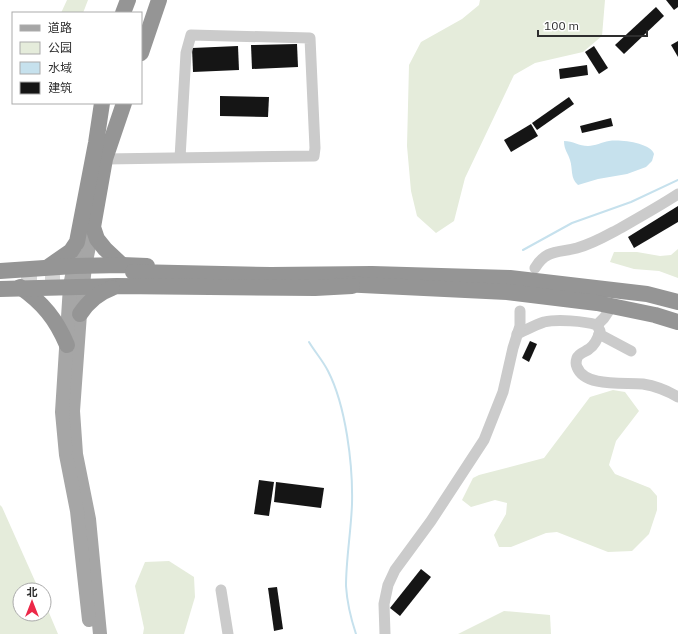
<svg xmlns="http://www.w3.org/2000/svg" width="678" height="634" font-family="'IBM Plex Sans','Noto Sans SC',sans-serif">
  <rect width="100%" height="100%" fill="#fff"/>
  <g fill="#e5ecdb">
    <polygon points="67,0 88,0 83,13 61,13"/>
    <polygon points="480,0 605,0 602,36 583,52 535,63 514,75 465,178 454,221 436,233 417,216 411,191 407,146 409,65 421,42 462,19 479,5"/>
    <polygon points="678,249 678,278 659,271 634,269 610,262 614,252 637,252 660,256 671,255"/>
    <polygon points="613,390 625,392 639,411 616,441 609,465 615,474 650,488 657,496 657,510 649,534 632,551 608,552 557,532 546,533 511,547 499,547 494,535 506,514 507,503 495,500 471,507 462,500 473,478 479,475 544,458 590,397"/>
    <polygon points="0,505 2,507 39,590 20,590 20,614 44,614 44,601 58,634 0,634"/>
    <polygon points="169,561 194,577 195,597 184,634 143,634 144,628 135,586 145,562"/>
    <polygon points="504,611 550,615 551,634 458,634"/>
  </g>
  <path fill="#c6e1ed" d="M564 141C573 141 579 146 588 146 595 146 602 142 609 141 620 139 651 143 654 154L652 161 646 167 627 174 598 179 578 185C570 178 573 169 570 160 568 153 564 150 564 141Z"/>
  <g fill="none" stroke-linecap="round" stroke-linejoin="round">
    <g stroke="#c6e1ed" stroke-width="2">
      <polyline points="523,250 572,223 631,202 678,180"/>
      <path d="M309 342C315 352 323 361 328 371 346 406 353 465 352 504 351 532 346 559 346 586 347 602 351 619 356 634"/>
    </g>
  </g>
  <g fill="#151515">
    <polygon points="666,0 678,0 678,7 674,10"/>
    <polygon points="656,7 664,16 624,54 615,45"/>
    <polygon points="678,41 678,57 671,45"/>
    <polygon points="297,44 298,67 252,69 251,45"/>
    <polygon points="238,46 239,70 193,72 192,48"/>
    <polygon points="594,46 608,68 599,74 585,52"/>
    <polygon points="587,65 588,75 560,79 559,69"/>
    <polygon points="220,96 269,97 268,117 220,116"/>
    <polygon points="569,97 574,104 537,130 532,123"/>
    <polygon points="611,118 613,126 582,133 580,126"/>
    <polygon points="531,124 538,136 511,152 504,140"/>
    <polygon points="678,206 678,222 634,248 628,237"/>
    <polygon points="530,341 537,344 529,362 522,358"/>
    <polygon points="259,480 274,482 269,516 254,514"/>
    <polygon points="276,482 324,488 321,508 274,502"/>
    <polygon points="421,569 431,577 400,616 390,608"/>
    <polygon points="277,587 283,629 274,631 268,588"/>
  </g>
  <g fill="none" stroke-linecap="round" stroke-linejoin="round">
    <polyline stroke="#d5d5d5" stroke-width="16" stroke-dasharray="16 8" stroke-linecap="butt" points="21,280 60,280"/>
    <g stroke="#cbcbcb" stroke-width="11">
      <polyline points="105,159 314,156 315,148 310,38 191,35 186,53 180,158"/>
      <path d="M535 268C546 249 559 253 577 248 592 244 604 237 617 230 638 218 658 207 678 194"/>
      <polyline points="597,325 604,318 612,306"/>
      <path d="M517 334C526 330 535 325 544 322 557 319 584 321 597 325L600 331C598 338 595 345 589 349 585 352 579 353 577 358 576 361 576 365 577 367 585 388 625 382 643 384 655 386 668 391 678 397"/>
      <polyline points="599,334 631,351"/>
      <polyline points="221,590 228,634"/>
      <polyline points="385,634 384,604 388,585 395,570 431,521 484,440 503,392 513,348 520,326 520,311"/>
    </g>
    <g stroke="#a6a6a6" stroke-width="14">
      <polyline points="93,227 85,266 80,314 73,411 76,454 89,519 100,634"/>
      <polyline points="76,255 70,286 62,412 66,455 77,511 89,620"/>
    </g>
    <g stroke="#959595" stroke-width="16">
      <polyline points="123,13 128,0"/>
      <polyline points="141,53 159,0"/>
      <polyline points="122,265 105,249 97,239 93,227 105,159 124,103"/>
      <polyline points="48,267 71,251 77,242 96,143 102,103"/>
      <polyline points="0,271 74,266 122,265 147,266"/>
      <polyline points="133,272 271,275 372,274 510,278 647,294 678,302"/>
      <polyline points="341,284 507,292 597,303 655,315 678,322"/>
      <path d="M20 287C43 303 56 319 67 345"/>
      <polyline points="0,289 117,286 315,288 352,286"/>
      <path d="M80 314C88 302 98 293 112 288"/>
    </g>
  </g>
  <rect x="12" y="12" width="130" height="92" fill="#ffffff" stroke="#ababab"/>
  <rect x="20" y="25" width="20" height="6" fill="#a6a6a6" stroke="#ababab"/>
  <text x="48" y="32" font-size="12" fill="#2e2e2e">道路</text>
  <rect x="20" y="42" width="20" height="12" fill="#e5ecdb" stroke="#ababab"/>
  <text x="48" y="52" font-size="12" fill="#2e2e2e">公园</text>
  <rect x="20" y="62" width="20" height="12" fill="#c6e1ed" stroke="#ababab"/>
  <text x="48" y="72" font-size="12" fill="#2e2e2e">水域</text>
  <rect x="20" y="82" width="20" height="12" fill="#151515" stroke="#ababab"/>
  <text x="48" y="92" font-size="12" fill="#2e2e2e">建筑</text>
  <g transform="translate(32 602)"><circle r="19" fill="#ffffff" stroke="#ababab"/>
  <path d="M0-3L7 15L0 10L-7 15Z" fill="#ec2848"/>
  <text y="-6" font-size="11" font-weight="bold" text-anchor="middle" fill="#2e2e2e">北</text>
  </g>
  <path d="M538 30v6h109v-6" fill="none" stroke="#2e2e2e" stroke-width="2"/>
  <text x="544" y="30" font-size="12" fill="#2e2e2e" stroke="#ffffff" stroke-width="3" paint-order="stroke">100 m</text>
</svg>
